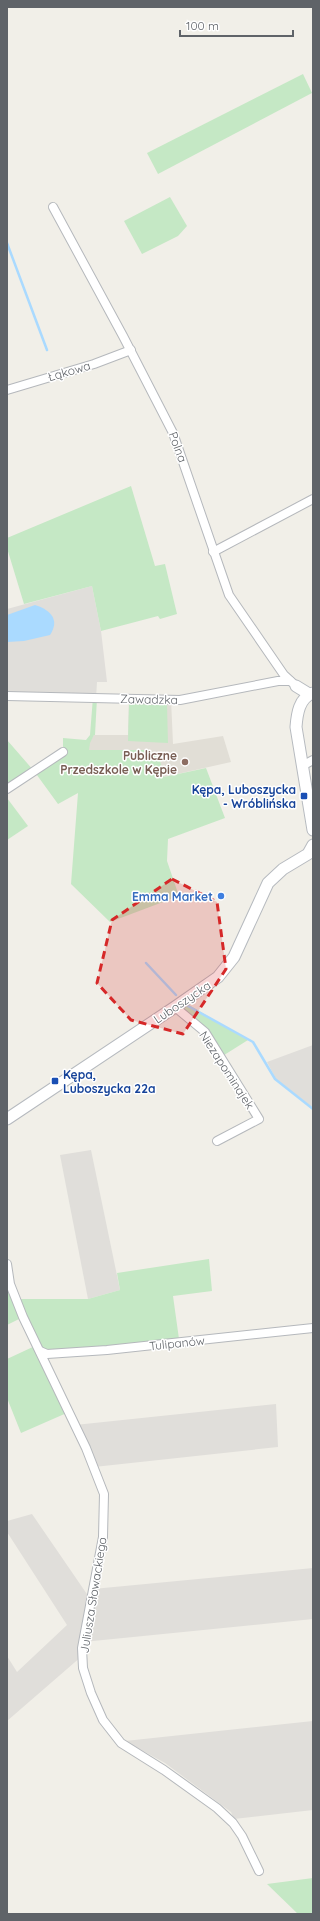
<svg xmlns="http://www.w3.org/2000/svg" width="320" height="1921" font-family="Quicksand,sans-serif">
  <rect width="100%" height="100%" fill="#f1efe8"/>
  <g fill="#e0deda">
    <polygon points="92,586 101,631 107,682 97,682 96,698 7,696 7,609"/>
    <polygon points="313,1045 313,1108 276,1079 267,1062"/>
    <polygon points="91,1150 120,1290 88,1299 60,1155"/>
    <polygon points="276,1404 278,1447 94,1467 75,1425"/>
    <polygon points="32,1514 91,1600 93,1589 313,1568 313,1619 83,1642 82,1656 7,1721 7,1656 17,1672 67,1625 7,1532 7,1521"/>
    <polygon points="313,1721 313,1810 234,1819 231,1812 165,1763 125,1741"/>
  </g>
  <polygon fill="#e1ded6" points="129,698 171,699 173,744 223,736 231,762 164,777 160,760 89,750 89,743 94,735 128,735"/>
  <g fill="#c5e8c5">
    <polygon points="303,74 312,93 158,174 147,153"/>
    <polygon points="170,197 187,226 178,236 142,254 124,221"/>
    <polygon points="131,486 155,566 165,564 177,614 160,619 158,616 101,631 92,586 24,604 7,548 7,538"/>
    <polygon points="93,697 97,698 95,735 94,735 90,743 89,750 150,750 160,760 164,777 206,768 225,818 168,839 167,861 179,896 110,922 71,884 78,793 58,804 34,771 7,789 7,740 34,771 63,752 63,738 86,740 90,735"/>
    <polygon points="129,704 167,705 168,743 128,741"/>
    <polygon points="7,798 28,826 7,840"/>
    <polygon points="184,1002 248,1040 221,1057 205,1032 175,1007"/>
    <polygon points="209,1259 212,1291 173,1296 179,1339 41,1352 69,1412 21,1433 7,1398 7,1359 37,1345 23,1317 7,1325 7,1292 9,1289 17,1299 88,1299 120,1290 117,1273"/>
    <polygon points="313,1878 313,1914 298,1914 267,1884"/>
  </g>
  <path fill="#aadaff" d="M35 605C51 610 60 620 50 635L24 641 7 642V615Z"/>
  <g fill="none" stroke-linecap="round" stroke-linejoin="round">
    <g stroke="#aadaff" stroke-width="2.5">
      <polyline points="7,243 47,350"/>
      <polyline points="146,963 176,995"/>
      <polyline points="188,1006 253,1042 275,1079 313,1109"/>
    </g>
    <g stroke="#b5b8bc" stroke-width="10">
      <g id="street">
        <polyline points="53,207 123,336 173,433 229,595 284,675 296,686"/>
        <polyline points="7,390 94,364 131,350"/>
        <polyline points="213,552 313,499"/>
        <polyline points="7,696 180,700 278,681 290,681"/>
        <polyline points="302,766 313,760"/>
        <polyline points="7,789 63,752"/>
        <polyline points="175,1007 205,1032 259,1119 217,1141"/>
        <polyline points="7,1264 10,1284 23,1317 86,1448 104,1494 103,1537 82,1648 83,1668 91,1693 103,1720 121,1743 164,1770 217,1808 233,1823 242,1836 259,1871"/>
        <polyline points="40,1351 47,1354 107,1350 313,1328"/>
      </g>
    </g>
    <g stroke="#b6babf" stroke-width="13">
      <g id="secondary">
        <polyline points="296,686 309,694"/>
        <path d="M313 693C299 698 297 714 296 727L313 830"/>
        <polyline points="7,1119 175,1007 218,977 234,957 268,883 283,869 308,854 313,845"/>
      </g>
    </g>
    <use href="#street" stroke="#fff" stroke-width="8"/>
    <use href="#secondary" stroke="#fff" stroke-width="11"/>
  </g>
  <path fill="#d62828" fill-opacity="0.2" stroke="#d62828" stroke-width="3" stroke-dasharray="8 5" stroke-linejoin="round" d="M172 879 217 902 226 969 183 1034 131 1020 97 983 112 920Z"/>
  <circle fill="#8d6e63" stroke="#fff" stroke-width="1.5" cx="185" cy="762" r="4"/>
  <g fill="#1a4fb4" stroke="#fff" stroke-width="1.5">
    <rect x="300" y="792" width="8" height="8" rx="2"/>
    <rect x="51" y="1077" width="8" height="8" rx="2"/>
  </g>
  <circle fill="#3f7fe0" stroke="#fff" stroke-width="1.5" cx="221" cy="896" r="4"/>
  <g text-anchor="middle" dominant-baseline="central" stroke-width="3" stroke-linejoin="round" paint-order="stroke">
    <g font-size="12" fill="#5f6368" stroke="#fff">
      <text transform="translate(69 371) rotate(-16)">Łąkowa</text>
      <text transform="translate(178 447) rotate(70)">Polna</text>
      <text transform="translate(149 699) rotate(1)">Zawadzka</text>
      <text transform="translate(182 1002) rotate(-34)">Luboszycka</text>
      <text transform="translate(227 1070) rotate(57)">Niezapominajek</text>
      <text transform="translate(177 1343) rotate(-6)">Tulipanów</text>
      <text transform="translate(93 1595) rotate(-81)">Juliusza Słowackiego</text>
    </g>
    <g font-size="12" font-weight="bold" fill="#785e54" stroke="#fff" text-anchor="end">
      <text x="177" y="755">Publiczne<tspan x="177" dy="14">Przedszkole w Kępie</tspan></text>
    </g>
    <g font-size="12" font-weight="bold" fill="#164399" stroke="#fff" text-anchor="end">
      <text x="296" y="789">Kępa, Luboszycka<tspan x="296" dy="14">- Wróblińska</tspan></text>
      <text x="63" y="1074" text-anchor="start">Kępa,<tspan x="63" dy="14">Luboszycka 22a</tspan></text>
    </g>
    <g font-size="12" font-weight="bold" fill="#366cbe" stroke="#fff" text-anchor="end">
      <text x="213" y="896">Emma Market</text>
    </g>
  </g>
  <rect width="320" height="1921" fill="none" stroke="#5f6368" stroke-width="16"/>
  <path d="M180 30v6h113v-6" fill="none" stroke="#5f6368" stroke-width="2"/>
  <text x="186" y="30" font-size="12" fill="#5f6368" stroke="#ffffff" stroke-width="3" paint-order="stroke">100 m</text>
</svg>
